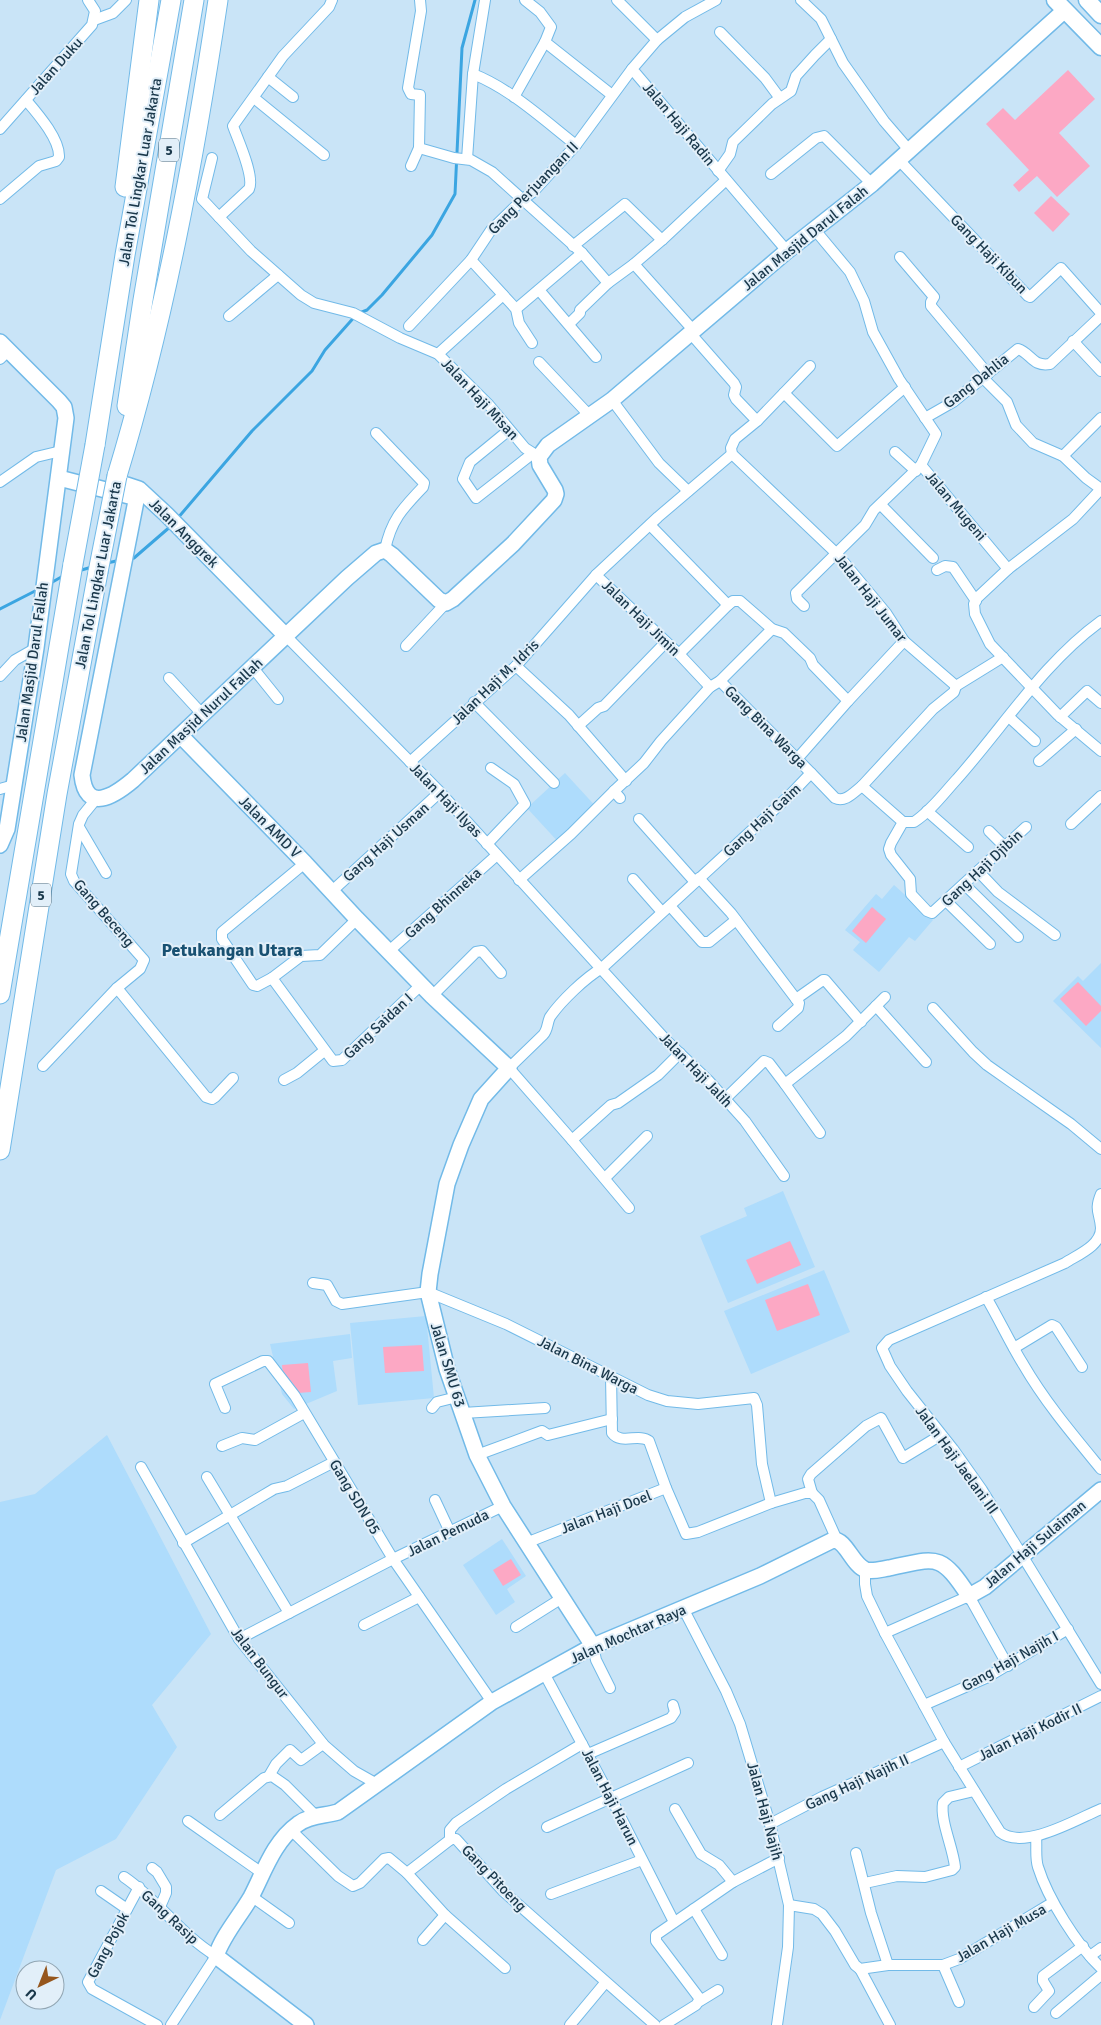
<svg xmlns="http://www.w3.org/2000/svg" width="1101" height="2025" font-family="Signika,sans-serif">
  <rect width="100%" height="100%" fill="#c9e4f7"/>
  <g fill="#aedcfc">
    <polygon points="565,773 599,810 561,845 527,808"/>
    <polygon points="894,885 933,920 915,941 909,937 879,972 853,950 860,942 845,930 876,894 882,899"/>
    <polygon points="1101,963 1101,1048 1053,1001 1078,976 1083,981"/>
    <polygon points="783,1191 815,1267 728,1303 700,1236 747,1216 744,1208"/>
    <polygon points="824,1270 850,1332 751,1374 724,1311"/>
    <polygon points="426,1316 434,1398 358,1405 350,1323"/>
    <polygon points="350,1334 352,1358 333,1361 337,1391 294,1409 282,1394 270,1344"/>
    <polygon points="107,1435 211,1634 152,1705 177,1747 116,1839 56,1870 0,2020 0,1502 35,1494"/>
    <polygon points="502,1539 526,1576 507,1589 515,1602 496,1615 463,1565"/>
  </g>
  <g fill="#fca8c4">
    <polygon points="1068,70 1095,99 1059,133 1090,166 1057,197 1037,176 1019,192 1013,185 1029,170 986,124 1003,108 1015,120"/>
    <polygon points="1051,196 1070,214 1053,232 1034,213"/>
    <polygon points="872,907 886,919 866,943 852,931"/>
    <polygon points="1078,982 1101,1006 1101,1011 1086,1026 1060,999"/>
    <polygon points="790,1241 801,1265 757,1284 746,1260"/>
    <polygon points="808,1284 820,1315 777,1331 765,1300"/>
    <polygon points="422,1345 424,1371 385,1373 383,1347"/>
    <polygon points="308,1363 311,1392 285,1394 282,1365"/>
    <polygon points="511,1559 521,1575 503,1586 493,1570"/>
  </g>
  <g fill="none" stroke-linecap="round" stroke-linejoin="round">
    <g stroke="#3ba5e1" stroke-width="3">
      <polyline points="177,519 252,431 312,371 325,350 357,314 367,310 382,295 432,235 455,194 462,48 475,0"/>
      <polyline points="129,559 134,558 171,526"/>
      <polyline points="107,563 121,560"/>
      <polyline points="78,571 92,567"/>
      <polyline points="49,584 63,576"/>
      <polyline points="0,609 39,589"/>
    </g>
    <g stroke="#72bae8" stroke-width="12">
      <g id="street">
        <polyline points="525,0 540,12 551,27 545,42 612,95"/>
        <polyline points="617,0 657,40 632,69 787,251"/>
        <polyline points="801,0 821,19 843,63 884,121 909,150"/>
        <polyline points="94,20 113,13 126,0"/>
        <polyline points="720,32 765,78 779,97"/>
        <polyline points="657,40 685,17 716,0"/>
        <path d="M473 74C511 89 544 120 576 145"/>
        <polyline points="268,77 293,97"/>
        <polyline points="514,97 545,42"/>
        <polyline points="254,98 324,155"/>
        <polyline points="0,129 92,25 95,11 88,0"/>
        <polyline points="419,148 454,158 471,160 492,172 582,253 608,283"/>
        <polyline points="212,158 202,199 251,251 301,295 314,303 353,313 400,338 438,354 489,405 525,448 539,457"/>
        <polyline points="467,159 473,74 485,0"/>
        <polyline points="898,159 1028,296 1030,297 1061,268 1101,313"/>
        <polyline points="411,166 419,148 420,95 411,94 408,88 421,11 420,0"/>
        <polyline points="718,171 730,154 733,142 772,104 791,91 796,76 815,55 831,39"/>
        <polyline points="771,174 816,138 824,136 872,184"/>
        <path d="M0 199 39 166 56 161 59 157C60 139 37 113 26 100"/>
        <path d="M219 217 249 189C255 177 238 140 233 126L235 123 283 56 329 7 332 0"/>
        <polyline points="573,246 625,204 662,240"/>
        <polyline points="900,257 934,297 931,302 931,306 988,374"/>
        <polyline points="471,260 516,309 519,323 532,343"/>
        <polyline points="634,264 694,331"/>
        <polyline points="539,290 596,357"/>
        <polyline points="516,309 582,253"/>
        <polyline points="229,316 278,275"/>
        <polyline points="569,324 580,313 580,310 608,283 634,264 662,240 726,180"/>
        <polyline points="409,326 471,260 491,230 523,199 533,192 576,145 632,69"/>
        <polyline points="691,334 734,383 736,387 734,395 736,399 757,421"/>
        <polyline points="1073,341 1101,371"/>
        <polyline points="438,354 503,295"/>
        <polyline points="0,359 8,351"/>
        <polyline points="539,362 590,416"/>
        <polyline points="810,366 757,421 735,439 731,448 732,454 837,554 886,613 904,641 956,686"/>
        <polyline points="983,378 1007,402 1016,425 1033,443 1063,456 1086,478 1101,489"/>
        <polyline points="784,393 837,446 905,387"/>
        <polyline points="612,400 659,463 688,491"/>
        <path d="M925 418 953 402 1018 349C1031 353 1032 367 1050 364L1101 316"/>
        <polyline points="509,430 470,462 463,479 476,498 532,454"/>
        <path d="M376 433 424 483 423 487C403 508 391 520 385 550"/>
        <polyline points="895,452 916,471"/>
        <polyline points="1063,456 1101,418"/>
        <polyline points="921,465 1008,569 977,598 974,604 975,614 990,644 1058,715 1101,751"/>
        <polyline points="0,482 36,457 61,451"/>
        <polyline points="881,505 933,558"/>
        <polyline points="650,525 728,605 733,601 740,601 772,629 784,633 810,658 813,665 848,701"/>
        <polyline points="1008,569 1073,519 1101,489"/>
        <polyline points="937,570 945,566 953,567 976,601"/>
        <polyline points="804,606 797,599 796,593 865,525 874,510 921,465 936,434 899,379 873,332 864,301 850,272 815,230"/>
        <polyline points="286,636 440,792 666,1040 708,1080 745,1121 784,1176"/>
        <polyline points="406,646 446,603"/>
        <polyline points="679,654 728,605"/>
        <polyline points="516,666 569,715 626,781"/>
        <polyline points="253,668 278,699"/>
        <polyline points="0,676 15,660 36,648"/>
        <polyline points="169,678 203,715"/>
        <polyline points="720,681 811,773"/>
        <polyline points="956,686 1003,657"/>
        <polyline points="710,687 679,654 596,575 658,517 732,454"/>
        <polyline points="474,702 554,783"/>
        <polyline points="1009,717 1035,741"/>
        <polyline points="1060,717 1087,691 1101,703"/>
        <polyline points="578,726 598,708 604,706 666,642"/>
        <polyline points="797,759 848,701 904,641"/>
        <polyline points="1039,761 1076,729"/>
        <polyline points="410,762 516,666 596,575"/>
        <polyline points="862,786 933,709 954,692 956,686"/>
        <polyline points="0,789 14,785"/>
        <polyline points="614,791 644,763 661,741 710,687 720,681 772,629"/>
        <polyline points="96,799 83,815 79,824 71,874 74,881 144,960 140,969 117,988 206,1097 212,1099 215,1097 233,1078"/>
        <polyline points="927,811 968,847"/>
        <polyline points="639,819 695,882"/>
        <polyline points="903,822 891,843 889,849 891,855 910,879 911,894 927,911 932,913 1026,827"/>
        <polyline points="1071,824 1101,796"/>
        <polyline points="79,827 106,873"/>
        <polyline points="989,831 1005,847"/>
        <polyline points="487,844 525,804 514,784 491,768"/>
        <polyline points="978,871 998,892 1055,935"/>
        <polyline points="699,878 731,913 799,1003 798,1008 778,1026"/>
        <polyline points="633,879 662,912"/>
        <polyline points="519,880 571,834 614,791 620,798"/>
        <polyline points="964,884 1018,937"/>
        <polyline points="331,892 440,792"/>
        <polyline points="946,901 990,944"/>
        <polyline points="670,906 702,942 709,942 736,920"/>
        <polyline points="357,919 320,955 301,956 272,978 333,1061 342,1060 421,985"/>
        <polyline points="389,951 497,855"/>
        <polyline points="272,978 257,986 253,985 222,939 222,932 305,863"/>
        <polyline points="432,996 476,952 482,951 501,973"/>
        <polyline points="796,999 823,980 825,980 861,1022"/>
        <polyline points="876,1006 926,1062"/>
        <polyline points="933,1008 973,1052 987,1065 1071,1124 1101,1149"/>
        <polyline points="43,1066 117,988"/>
        <polyline points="284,1080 297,1073 324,1051"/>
        <polyline points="785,1084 820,1133"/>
        <polyline points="725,1099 764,1061 769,1063 785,1084 846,1036 885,997"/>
        <polyline points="572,1140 611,1105 618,1103 658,1075 680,1053"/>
        <polyline points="605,1178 647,1136"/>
        <path d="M1101 1194C1094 1211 1100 1212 1101 1228 1101 1246 1077 1255 1065 1263L889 1340 882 1348 890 1366 907 1391 953 1449 982 1490 1101 1684"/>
        <path d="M629 1208 572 1140 509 1068 543 1035C548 1030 547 1023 550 1017 561 1001 585 978 602 968L790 795 811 773 835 798C845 803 854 792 862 786L903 822H914C931 811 944 793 957 779 1004 726 1044 662 1101 621"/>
        <polyline points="313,1283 327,1285 336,1301 342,1304 428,1292 506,1324 648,1395 667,1401 698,1404 754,1398 757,1405 762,1464 771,1503"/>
        <path d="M986 1297C999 1319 1010 1343 1023 1364 1045 1402 1073 1435 1101 1469"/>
        <polyline points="1014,1348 1052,1325 1056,1327 1082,1367"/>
        <path d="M611 1376 612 1433C621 1445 639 1433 649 1441L666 1488 686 1534 698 1532 771 1503 805 1493H812L819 1500 837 1540"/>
        <polyline points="225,1408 215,1384 263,1361 268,1361 295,1396 393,1559 492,1702"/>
        <polyline points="432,1408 437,1402 457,1397"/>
        <polyline points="463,1413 545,1408"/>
        <polyline points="222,1446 242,1438 255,1440 304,1413"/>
        <polyline points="477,1455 542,1431 548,1435 612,1419"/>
        <polyline points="141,1467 239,1639 324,1745 354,1771 377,1784"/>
        <polyline points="207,1477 289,1613"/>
        <polyline points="812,1493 808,1479 811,1474 866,1426 881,1418 903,1458 941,1435"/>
        <polyline points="435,1500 450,1532"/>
        <polyline points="183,1543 274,1489 287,1486 334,1462"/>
        <polyline points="526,1543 666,1488"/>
        <path d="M865 1569V1584L867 1596 885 1633 944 1742 1000 1832C1024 1851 1077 1819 1101 1809"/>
        <polyline points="684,1610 726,1691 740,1724 770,1824 789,1905 788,1947 777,2025"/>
        <polyline points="364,1625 419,1597"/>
        <polyline points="516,1627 562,1598"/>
        <polyline points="885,1633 969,1596 1008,1666"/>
        <polyline points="239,1639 393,1559 503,1506"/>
        <polyline points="593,1646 596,1660 610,1688"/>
        <polyline points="544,1673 611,1798 674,1922"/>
        <polyline points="924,1705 986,1678 1068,1629"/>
        <polyline points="588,1754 671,1718 675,1712 673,1705"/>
        <polyline points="959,1767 1101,1696"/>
        <polyline points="269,1776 276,1764 290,1750 301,1760 323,1744"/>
        <polyline points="675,1809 701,1854 719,1865 733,1882"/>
        <polyline points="220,1815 264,1778 272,1776 285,1785 316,1816"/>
        <polyline points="188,1821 262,1873"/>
        <polyline points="770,1824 822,1797 944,1742"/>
        <polyline points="547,1827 688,1763"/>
        <polyline points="291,1830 338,1876 353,1886 360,1883 384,1859 389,1858 407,1873 451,1839 456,1839 503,1891 655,2025"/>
        <path d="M1036 1837C1037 1846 1035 1858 1038 1867 1048 1899 1077 1945 1101 1968"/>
        <polyline points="450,1840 450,1830 456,1823 506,1789 582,1744"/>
        <polyline points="856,1853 871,1913 888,1965"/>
        <polyline points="152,1868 157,1872 166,1887 166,1893 160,1907"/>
        <polyline points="407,1873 445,1915 505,1968"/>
        <path d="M124 1877C158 1900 181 1935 216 1956L171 2025"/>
        <path d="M865 1883 897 1876 925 1877 952 1870 955 1867C953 1847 940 1821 943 1803L949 1797 974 1791"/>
        <polyline points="139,1887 88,1982 92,1989 157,2025"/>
        <polyline points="101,1891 127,1909"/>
        <polyline points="551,1894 642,1860"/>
        <polyline points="251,1896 289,1923"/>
        <polyline points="789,1905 814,1909 822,1914 835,1931 855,1965 860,1969 888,1965 943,1965 959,1959 1052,1903"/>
        <polyline points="694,1909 722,1955"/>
        <polyline points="423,1940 445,1915"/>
        <polyline points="1090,1956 1101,1948"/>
        <polyline points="943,1965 959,2002"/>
        <polyline points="860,1969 890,2025"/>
        <polyline points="700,2001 718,1990"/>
        <polyline points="1034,2007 1049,1991 1043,1981 1043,1976 1083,1946"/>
        <polyline points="1056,2013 1101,1975"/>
        <polyline points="570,2025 605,1983"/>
        <polyline points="664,2025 696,2005 700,1999 656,1941 656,1935 733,1882 779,1858"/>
      </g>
    </g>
    <g stroke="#72bae8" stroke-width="18">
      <g id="secondary">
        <polyline points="0,342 59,401 64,407 66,418 36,648 7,829 0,845"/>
        <path d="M59 478 133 497 136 501 82 775C86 814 114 796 133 780L347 578 376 553 385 550 392 555 439 600 446 603 453 599 513 544 554 500 556 494 555 490 540 465 539 457 548 445 612 400 787 251 872 184 1065 10"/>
        <polyline points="127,485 139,489 167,515 286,636"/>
        <polyline points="181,736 305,863 357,919 432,996 509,1068 481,1099 461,1145 447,1184 430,1274 428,1292 447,1369 477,1455 503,1506 593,1646"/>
        <path d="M306 2025 216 1956C223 1935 240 1916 251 1897 264 1872 274 1841 298 1824 310 1815 325 1816 338 1812L492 1702 544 1673 593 1646 760 1576 833 1540C846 1539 852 1565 866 1570 873 1572 882 1569 889 1568 937 1558 940 1552 969 1596L985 1587 1101 1490"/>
      </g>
    </g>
    <g stroke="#72bae8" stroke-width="19">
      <g id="primary">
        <polyline points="1055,0 1101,47"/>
        <polyline points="1087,0 1101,15"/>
      </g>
    </g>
    <g stroke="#72bae8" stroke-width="21">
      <g id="highway">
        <polyline points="125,187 149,0"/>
        <polyline points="127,406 143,300 194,0"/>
        <polyline points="95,445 125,255 171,0"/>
        <path d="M117 476C164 321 194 160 218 0"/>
        <polyline points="0,994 73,564"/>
        <polyline points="0,1150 57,794 98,572"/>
      </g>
    </g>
    <use href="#street" stroke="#fff" stroke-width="10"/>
    <use href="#secondary" stroke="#fff" stroke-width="15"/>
    <use href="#primary" stroke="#fff" stroke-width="16"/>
    <use href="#highway" stroke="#fff" stroke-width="19"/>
    <g stroke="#72bae8" stroke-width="21" stroke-linecap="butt">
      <g id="highway-bridge">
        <polyline points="73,564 95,445"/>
        <polyline points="98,572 117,476"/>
      </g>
    </g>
    <use href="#highway-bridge" stroke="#fff" stroke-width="19"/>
  </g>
  <g text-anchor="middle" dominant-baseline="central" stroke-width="4" stroke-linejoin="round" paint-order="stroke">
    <g fill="#e2eff9" stroke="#566f7f" stroke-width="1">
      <rect x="159" y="138.5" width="20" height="23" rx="4"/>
      <rect x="31" y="883.5" width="20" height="23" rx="4"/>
    </g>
    <g font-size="14" font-weight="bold" fill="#1a384b">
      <text x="169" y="150">5</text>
      <text x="41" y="895">5</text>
    </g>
    <g font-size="15" fill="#1a384b" stroke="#e2eff9">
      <text transform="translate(56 66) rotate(-48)">Jalan Duku</text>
      <text transform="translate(679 124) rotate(50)">Jalan Haji Radin</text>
      <text transform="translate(140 172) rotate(-80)">Jalan Tol Lingkar Luar Jakarta</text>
      <text transform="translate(533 188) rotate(-46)">Gang Perjuangan II</text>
      <text transform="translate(805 238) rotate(-39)">Jalan Masjid Darul Falah</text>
      <text transform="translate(989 254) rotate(46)">Gang Haji Kibun</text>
      <text transform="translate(976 381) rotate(-38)">Gang Dahlia</text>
      <text transform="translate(480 399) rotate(47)">Jalan Haji Misan</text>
      <text transform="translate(956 506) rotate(50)">Jalan Mugeni</text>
      <text transform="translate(184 533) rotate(45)">Jalan Anggrek</text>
      <text transform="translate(98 575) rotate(-79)">Jalan Tol Lingkar Luar Jakarta</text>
      <text transform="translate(871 598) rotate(52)">Jalan Haji Jumar</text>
      <text transform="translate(641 618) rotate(44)">Jalan Haji Jimin</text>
      <text transform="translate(32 662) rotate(-82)">Jalan Masjid Darul Fallah</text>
      <text transform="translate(495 682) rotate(-44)">Jalan Haji M. Idris</text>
      <text transform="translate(201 716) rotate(-43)">Jalan Masjid Nurul Fallah</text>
      <text transform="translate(766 727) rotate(45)">Gang Bina Warga</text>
      <text transform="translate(446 800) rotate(46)">Jalan Haji Ilyas</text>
      <text transform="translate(762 820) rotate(-43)">Gang Haji Gaim</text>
      <text transform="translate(270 827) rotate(45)">Jalan AMD V</text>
      <text transform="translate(386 842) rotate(-42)">Gang Haji Usman</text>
      <text transform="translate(982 868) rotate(-43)">Gang Haji Djibin</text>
      <text transform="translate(443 903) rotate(-42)">Gang Bhinneka</text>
      <text transform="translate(104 913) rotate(49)">Gang Beceng</text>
      <text transform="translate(378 1026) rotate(-43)">Gang Saidan I</text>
      <text transform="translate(696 1070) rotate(46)">Jalan Haji Jalih</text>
      <text transform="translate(448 1365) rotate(73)">Jalan SMU 63</text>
      <text transform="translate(588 1365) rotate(27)">Jalan Bina Warga</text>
      <text transform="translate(957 1460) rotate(54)">Jalan Haji Jaelani III</text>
      <text transform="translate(355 1497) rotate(59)">Gang SDN 05</text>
      <text transform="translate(606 1512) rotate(-21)">Jalan Haji Doel</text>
      <text transform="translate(448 1533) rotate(-26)">Jalan Pemuda</text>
      <text transform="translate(1035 1544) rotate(-40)">Jalan Haji Sulaiman</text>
      <text transform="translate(628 1634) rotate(-24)">Jalan Mochtar Raya</text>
      <text transform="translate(1010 1661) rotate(-29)">Gang Haji Najih I</text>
      <text transform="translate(260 1663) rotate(53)">Jalan Bungur</text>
      <text transform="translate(1030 1732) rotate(-26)">Jalan Haji Kodir II</text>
      <text transform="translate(857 1782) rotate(-25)">Gang Haji Najih II</text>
      <text transform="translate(610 1797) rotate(63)">Jalan Haji Harun</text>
      <text transform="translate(765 1811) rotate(75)">Jalan Haji Najih</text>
      <text transform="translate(494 1878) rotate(46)">Gang Pitoeng</text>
      <text transform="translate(170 1917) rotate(43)">Gang Rasip</text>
      <text transform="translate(1001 1933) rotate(-30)">Jalan Haji Musa</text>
      <text transform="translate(108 1945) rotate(-62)">Gang Pojok</text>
    </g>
    <g font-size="18" font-weight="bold" fill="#195172" stroke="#e2eff9">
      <text x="232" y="950">Petukangan Utara</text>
    </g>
  </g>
  <g transform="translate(40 1985) rotate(223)"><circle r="24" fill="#e2eff9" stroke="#92a6b3"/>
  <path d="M0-4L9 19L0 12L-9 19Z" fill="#95561d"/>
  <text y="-8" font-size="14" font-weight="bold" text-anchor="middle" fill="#1a384b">U</text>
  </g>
</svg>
